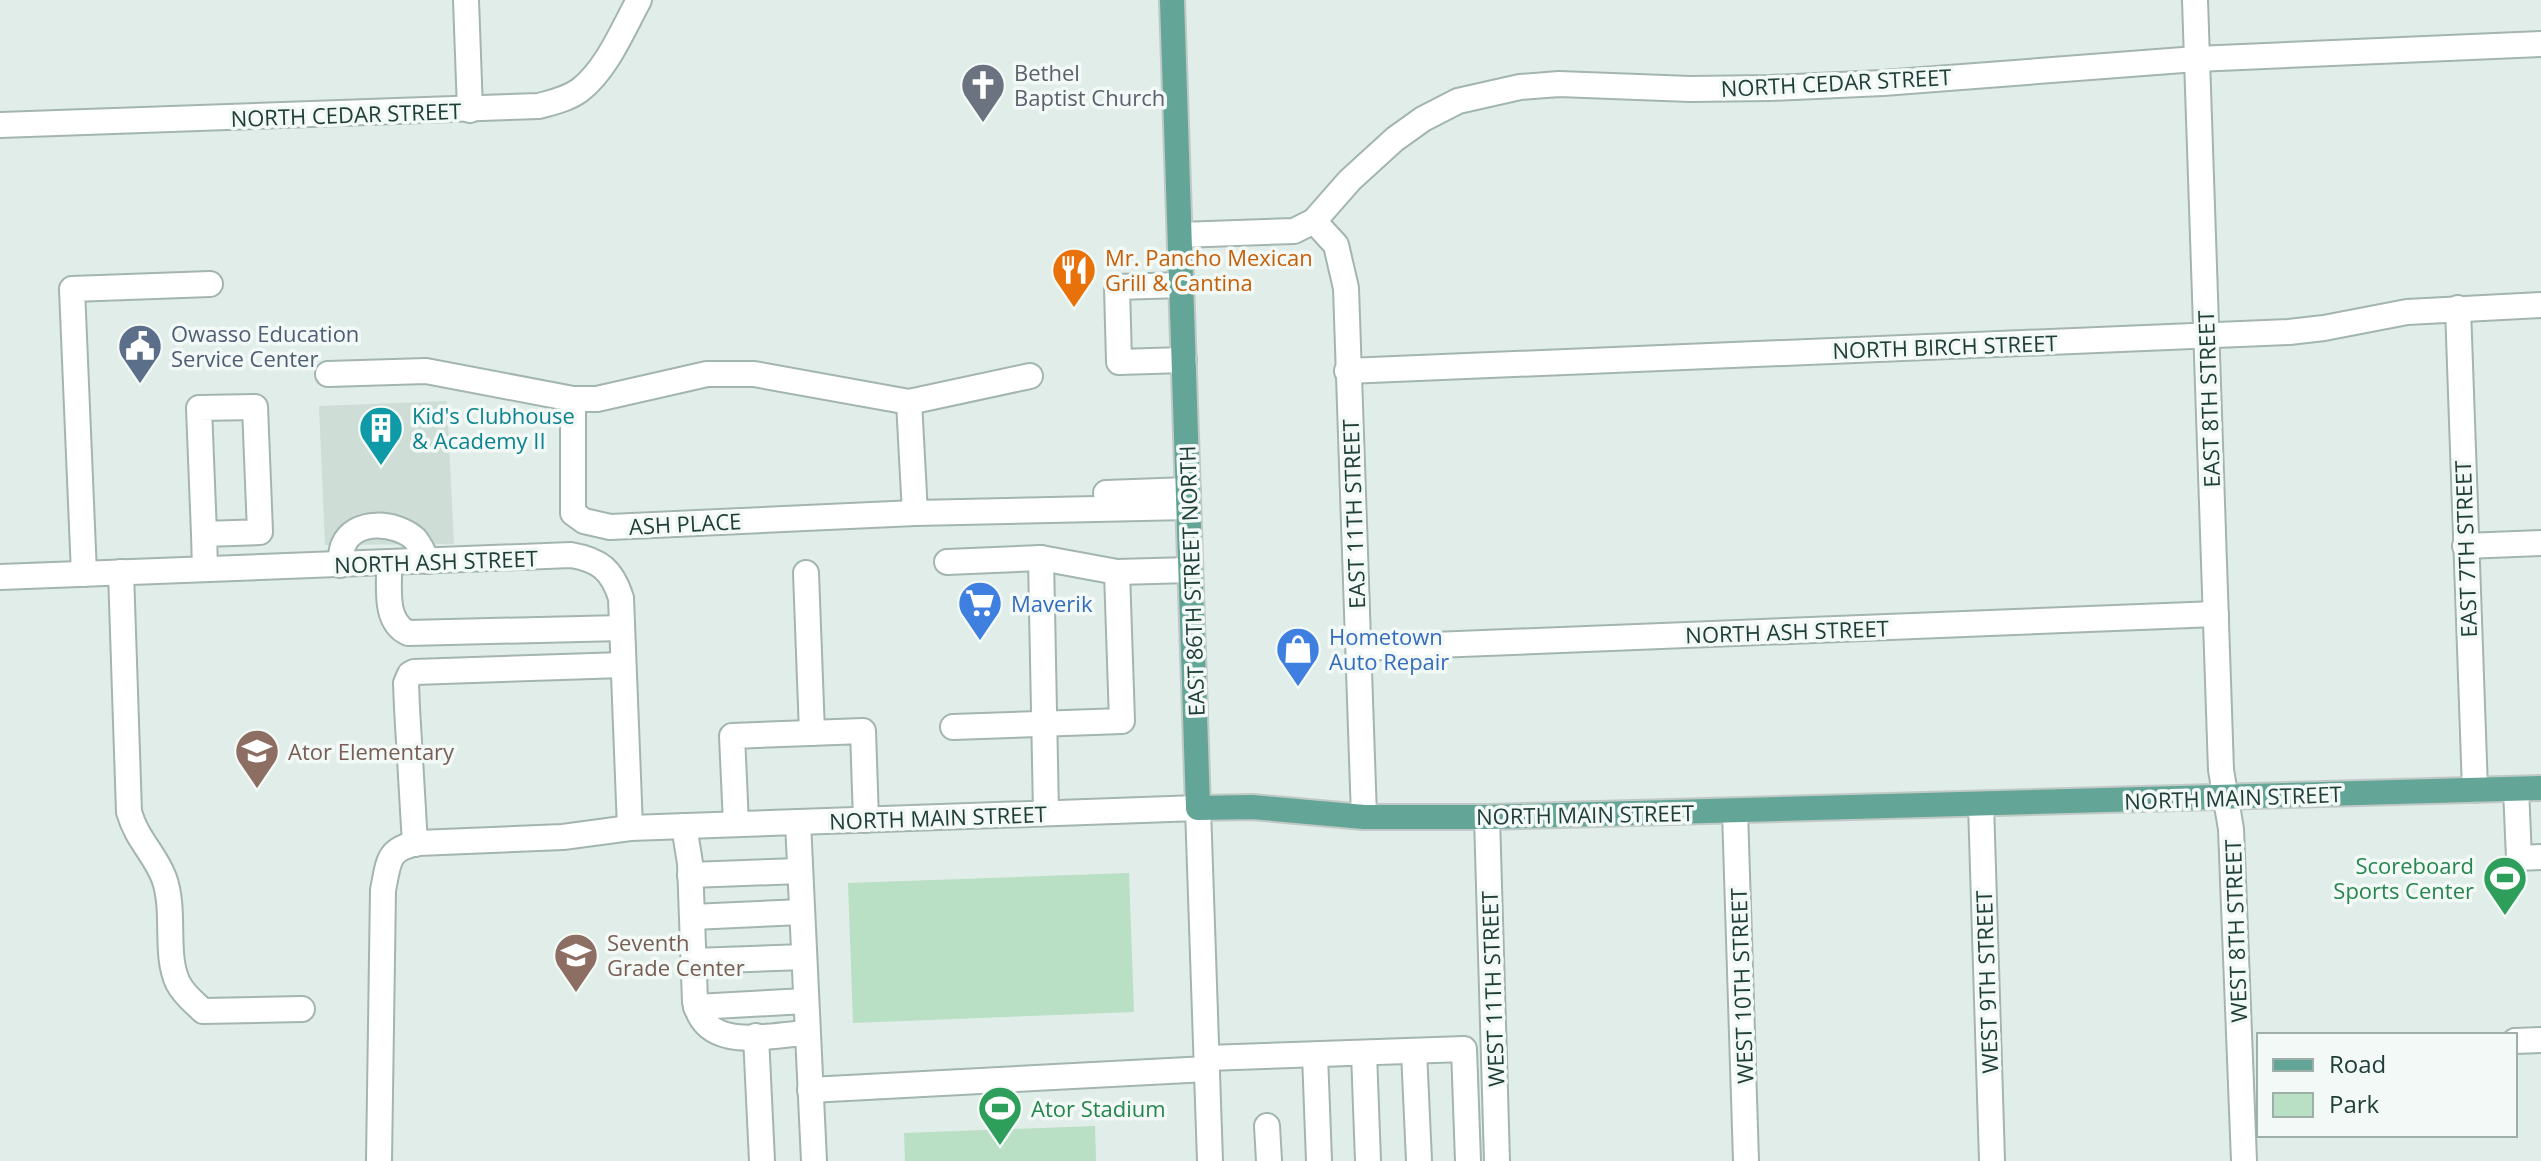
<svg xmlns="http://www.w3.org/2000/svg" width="2541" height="1161" font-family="'Open Sans',sans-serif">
  <rect width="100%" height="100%" fill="#e1ede8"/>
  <polygon fill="#cfddd7" points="447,401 454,544 325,545 319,406"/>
  <g fill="#b9dfc5">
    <polygon points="1129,873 1134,1012 853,1023 848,883"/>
    <polygon points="1095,1126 1096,1161 905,1161 904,1133"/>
  </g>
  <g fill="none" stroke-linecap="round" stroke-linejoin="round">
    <g stroke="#a3b5b0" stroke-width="28">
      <g id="minor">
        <polyline points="466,0 470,110"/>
        <polyline points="2195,0 2221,770 2231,829 2244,1161"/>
        <path d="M0 125 539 106C553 102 568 99 580 90 607 69 623 29 639 0"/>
        <polyline points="1314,221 1336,245 1346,288 1364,817"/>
        <polyline points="1180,235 1294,231 1314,221 1350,180 1395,139 1423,119 1458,101 1520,87 1559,84 1690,89 1770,88 1883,83 2196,59 2541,44"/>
        <polyline points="1182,285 1117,287 1119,362 1184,360"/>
        <polyline points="2458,308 2475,790"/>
        <polyline points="1347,371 2289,332 2324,328 2407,312 2541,305"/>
        <polyline points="328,374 426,371 573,399 597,399 707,374 754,374 909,402 1030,376"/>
        <polyline points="573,399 573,513 584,521 610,527 915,513 1188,507"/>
        <polyline points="909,402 915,513"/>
        <polyline points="1106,493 1188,490"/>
        <polyline points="204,534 260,532 255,407 199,408 204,534 205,569"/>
        <polyline points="2465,546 2541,543"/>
        <polyline points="1041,558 1046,813"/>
        <polyline points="947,562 1041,558 1117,572 1190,570"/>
        <path d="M389 563C390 586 383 621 408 633L622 628"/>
        <path d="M340 565C341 559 341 551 343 546 354 518 397 522 415 539 420 545 424 554 428 561"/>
        <path d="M121 572 129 812C137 840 155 854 164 878 176 911 164 954 178 983 184 995 194 1002 203 1011L302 1009"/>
        <polyline points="806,573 812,733"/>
        <polyline points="84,574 72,289 210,284"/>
        <path d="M0 577 571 555C600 560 612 570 621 598L630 828"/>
        <polyline points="1359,648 2216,614"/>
        <polyline points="953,727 1122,721 1117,572"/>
        <polyline points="2516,789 2519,858 2541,857"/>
        <polyline points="1981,804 1992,1161"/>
        <polyline points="1735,811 1746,1161"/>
        <polyline points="1487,817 1497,1161"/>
        <polyline points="798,822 814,1161"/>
        <polyline points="736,824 732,736 863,731 866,820"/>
        <path d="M684 826 690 863 695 1002C707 1053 766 1035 807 1033"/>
        <polyline points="415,844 407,708 406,683 410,674 414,672 623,665"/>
        <polyline points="690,875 800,871"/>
        <polyline points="692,917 802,912"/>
        <polyline points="694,961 804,957"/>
        <polyline points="696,1007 805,1001"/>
        <polyline points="756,1036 762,1161"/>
        <polyline points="2515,1041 2541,1040"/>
        <polyline points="1414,1051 1419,1161"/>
        <polyline points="1364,1053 1368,1161"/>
        <polyline points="1315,1055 1319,1161"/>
        <polyline points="1207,1058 1464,1049 1468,1161"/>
        <polyline points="810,1090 1207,1069"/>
        <polyline points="1267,1126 1269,1161"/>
        <path d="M379 1161 383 890C389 861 387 849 418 843L563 837 630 828 1198 808 1210 1161"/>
      </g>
    </g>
    <g stroke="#c1c9c7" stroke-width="28">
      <polyline id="major" points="1172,0 1198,808 1252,807 1364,817 1487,817 2541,788"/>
    </g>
    <use href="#minor" stroke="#fff" stroke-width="24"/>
    <use href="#major" stroke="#63a596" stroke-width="24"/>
  </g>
  <defs>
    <g id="church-pin" transform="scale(2.3)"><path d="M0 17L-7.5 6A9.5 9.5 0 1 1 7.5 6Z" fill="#6b7280" stroke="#f2f9f6"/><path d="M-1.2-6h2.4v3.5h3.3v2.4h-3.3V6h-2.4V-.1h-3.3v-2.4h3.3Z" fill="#fff"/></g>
    <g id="restaurant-pin" transform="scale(2.3)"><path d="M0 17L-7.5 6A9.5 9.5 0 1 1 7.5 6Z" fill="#e8710a" stroke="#f2f9f6"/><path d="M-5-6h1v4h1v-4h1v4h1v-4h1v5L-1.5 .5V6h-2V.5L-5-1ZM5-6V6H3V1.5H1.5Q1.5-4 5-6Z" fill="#fff"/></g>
    <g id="civic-pin" transform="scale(2.3)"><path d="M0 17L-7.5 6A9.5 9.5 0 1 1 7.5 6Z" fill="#5c6f8a" stroke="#f2f9f6"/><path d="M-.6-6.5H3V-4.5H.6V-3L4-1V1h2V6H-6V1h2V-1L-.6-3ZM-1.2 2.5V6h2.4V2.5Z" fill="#fff"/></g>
    <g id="building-pin" transform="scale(2.3)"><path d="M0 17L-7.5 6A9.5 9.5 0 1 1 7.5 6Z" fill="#0f9aa8" stroke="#f2f9f6"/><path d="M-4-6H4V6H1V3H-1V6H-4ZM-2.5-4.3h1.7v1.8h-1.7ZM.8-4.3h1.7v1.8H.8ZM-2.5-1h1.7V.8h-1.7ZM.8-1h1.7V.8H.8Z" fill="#fff"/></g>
    <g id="supermarket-pin" transform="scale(2.3)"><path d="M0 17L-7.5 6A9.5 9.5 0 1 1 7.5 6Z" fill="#3f7fe0" stroke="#f2f9f6"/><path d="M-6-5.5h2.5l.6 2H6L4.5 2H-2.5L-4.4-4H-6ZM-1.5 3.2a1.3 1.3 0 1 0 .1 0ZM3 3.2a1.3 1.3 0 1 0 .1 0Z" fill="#fff"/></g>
    <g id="shop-pin" transform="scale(2.3)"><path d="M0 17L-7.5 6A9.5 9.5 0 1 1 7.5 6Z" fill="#3f7fe0" stroke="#f2f9f6"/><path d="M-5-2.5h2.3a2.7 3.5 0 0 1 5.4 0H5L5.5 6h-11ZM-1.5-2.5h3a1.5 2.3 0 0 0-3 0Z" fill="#fff"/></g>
    <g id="school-pin" transform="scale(2.3)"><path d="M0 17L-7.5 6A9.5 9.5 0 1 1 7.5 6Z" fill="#8d6e63" stroke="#f2f9f6"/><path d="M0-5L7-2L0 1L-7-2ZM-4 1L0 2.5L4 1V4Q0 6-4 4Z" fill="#fff"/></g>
    <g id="stadium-pin" transform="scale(2.3)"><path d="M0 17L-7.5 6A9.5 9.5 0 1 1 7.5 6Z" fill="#2e9e5b" stroke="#f2f9f6"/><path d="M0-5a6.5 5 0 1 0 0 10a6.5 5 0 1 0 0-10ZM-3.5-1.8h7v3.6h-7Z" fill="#fff"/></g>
  </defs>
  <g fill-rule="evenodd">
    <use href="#church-pin" x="983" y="85"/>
    <use href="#restaurant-pin" x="1074" y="270"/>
    <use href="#civic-pin" x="140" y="346"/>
    <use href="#building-pin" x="381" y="428"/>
    <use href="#supermarket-pin" x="980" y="603"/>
    <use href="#shop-pin" x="1298" y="649"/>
    <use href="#school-pin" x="257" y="751"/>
    <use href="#stadium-pin" x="2505" y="878"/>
    <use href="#school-pin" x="576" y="955"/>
    <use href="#stadium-pin" x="1000" y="1108"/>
  </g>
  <g text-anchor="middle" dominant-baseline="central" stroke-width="7" stroke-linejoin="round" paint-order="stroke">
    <g font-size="22" fill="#5b616d" stroke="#f2f9f6" text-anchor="start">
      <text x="1014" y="72">Bethel<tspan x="1014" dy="25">Baptist Church</tspan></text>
    </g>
    <g font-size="22" fill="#203f38" stroke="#f2f9f6">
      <text transform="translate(1836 82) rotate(-3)">NORTH CEDAR STREET</text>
      <text transform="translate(346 114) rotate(-2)">NORTH CEDAR STREET</text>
      <text transform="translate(1945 346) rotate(-2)">NORTH BIRCH STREET</text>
      <text transform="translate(2208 399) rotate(-92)">EAST 8TH STREET</text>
      <text transform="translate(1353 514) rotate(-92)">EAST 11TH STREET</text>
      <text transform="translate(685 523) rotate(-3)">ASH PLACE</text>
      <text transform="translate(2465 549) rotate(-92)">EAST 7TH STREET</text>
      <text transform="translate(436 561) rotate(-2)">NORTH ASH STREET</text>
      <text transform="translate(1191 581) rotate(-92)">EAST 86TH STREET NORTH</text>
      <text transform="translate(1787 631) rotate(-2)">NORTH ASH STREET</text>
      <text transform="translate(2233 797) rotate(-2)">NORTH MAIN STREET</text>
      <text transform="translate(1585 814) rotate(-1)">NORTH MAIN STREET</text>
      <text transform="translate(938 817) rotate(-2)">NORTH MAIN STREET</text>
      <text transform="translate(2235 931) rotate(-92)">WEST 8TH STREET</text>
      <text transform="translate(1986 982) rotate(-92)">WEST 9TH STREET</text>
      <text transform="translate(1741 986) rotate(-92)">WEST 10TH STREET</text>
      <text transform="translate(1492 989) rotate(-92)">WEST 11TH STREET</text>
    </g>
    <g font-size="22" fill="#c56008" stroke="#f2f9f6" text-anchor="start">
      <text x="1105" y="257">Mr. Pancho Mexican<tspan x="1105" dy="25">Grill &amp; Cantina</tspan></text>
    </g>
    <g font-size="22" fill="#4e5e75" stroke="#f2f9f6" text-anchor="start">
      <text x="171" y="333">Owasso Education<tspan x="171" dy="25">Service Center</tspan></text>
    </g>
    <g font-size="22" fill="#0d838f" stroke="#f2f9f6" text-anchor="start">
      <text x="412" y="415">Kid's Clubhouse<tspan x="412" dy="25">&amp; Academy II</tspan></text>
    </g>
    <g font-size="22" fill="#366cbe" stroke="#f2f9f6" text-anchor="start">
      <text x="1011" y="603">Maverik</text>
      <text x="1329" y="636">Hometown<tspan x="1329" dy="25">Auto Repair</tspan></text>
    </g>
    <g font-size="22" fill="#785e54" stroke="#f2f9f6" text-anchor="start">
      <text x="288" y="751">Ator Elementary</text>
      <text x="607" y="942">Seventh<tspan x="607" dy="25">Grade Center</tspan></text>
    </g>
    <g font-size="22" fill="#27864d" stroke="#f2f9f6" text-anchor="end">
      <text x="2474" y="865">Scoreboard<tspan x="2474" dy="25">Sports Center</tspan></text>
      <text x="1031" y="1108" text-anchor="start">Ator Stadium</text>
    </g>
  </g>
  <rect x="2257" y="1033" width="260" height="104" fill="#f2f9f6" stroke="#9eafaa" stroke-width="2"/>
  <rect x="2273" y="1059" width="40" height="12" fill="#63a596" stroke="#9eafaa" stroke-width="2"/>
  <text x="2329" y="1073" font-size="24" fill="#203f38">Road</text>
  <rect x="2273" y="1093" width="40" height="24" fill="#b9dfc5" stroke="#9eafaa" stroke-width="2"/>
  <text x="2329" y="1113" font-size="24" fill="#203f38">Park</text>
</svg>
